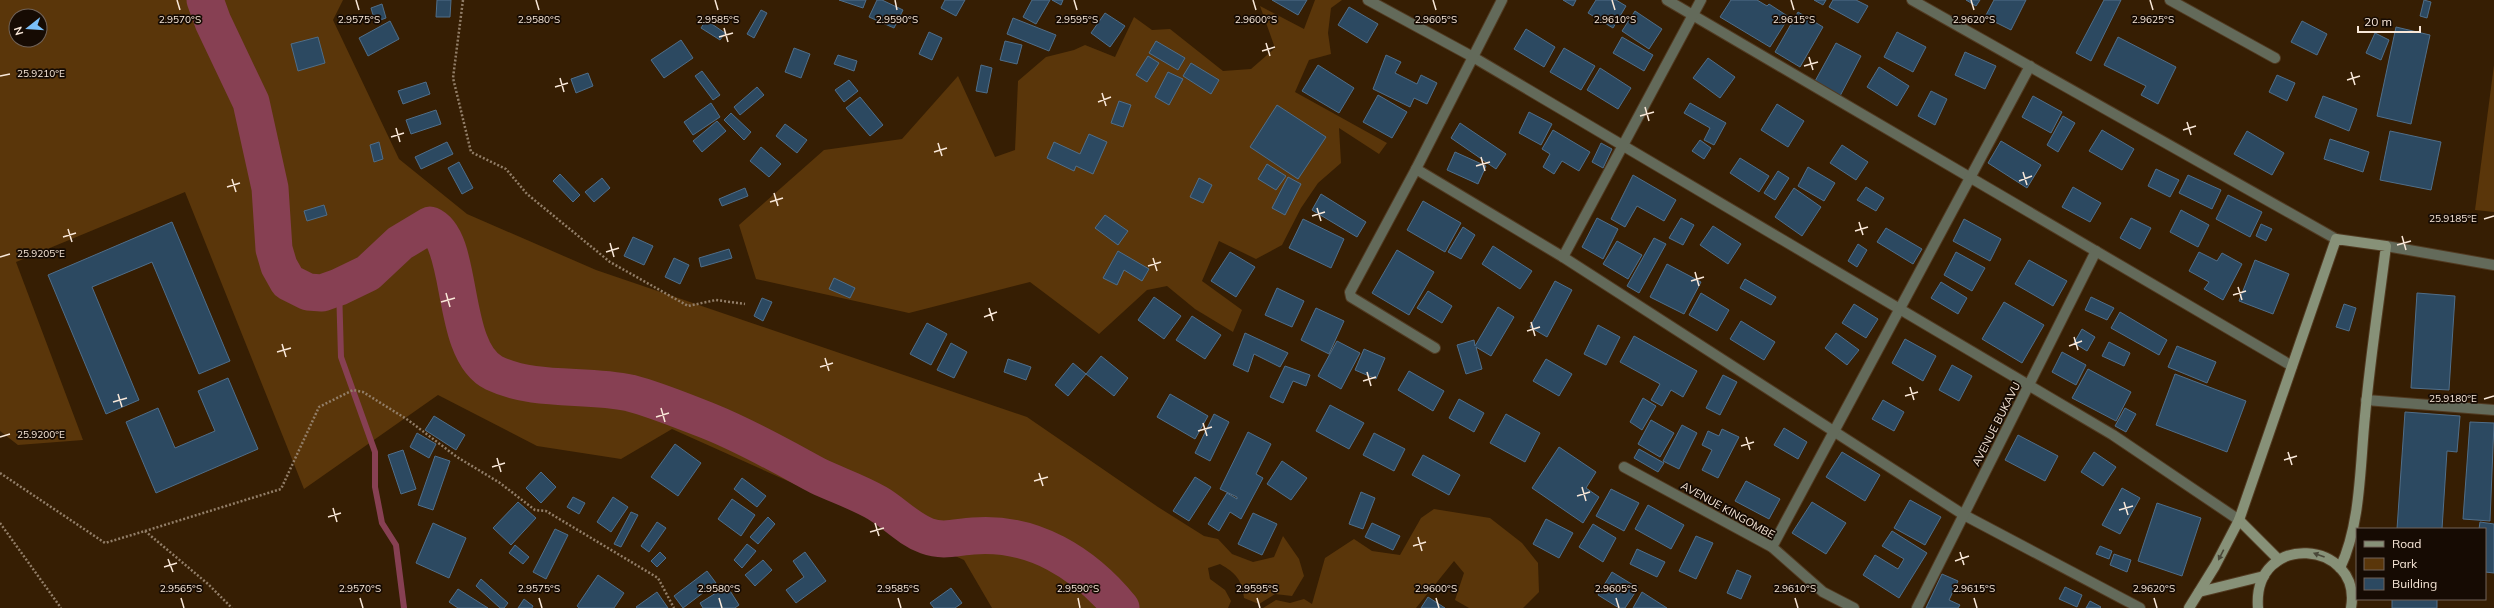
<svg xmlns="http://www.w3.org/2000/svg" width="2494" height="608" font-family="Mulish,sans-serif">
  <rect width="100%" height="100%" fill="#361e03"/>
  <g fill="#5a360a" fill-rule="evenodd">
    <path d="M0 0H343L333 20 399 159 467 214 596 270 1027 417 1158 507 1204 536 1218 539 1232 554 1253 562 1274 557 1283 536 1299 559 1304 576 1292 596 1275 594 1259 604 1244 598C1242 580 1236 573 1220 564L1208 568 1210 579 1225 590 1231 601 1228 608H992L964 560 672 429 621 459 537 446 438 395 304 489 185 192 16 262 83 440 18 445 0 431ZM16 16H40V40H16Z"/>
    <polygon points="1315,0 1342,0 1331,8 1328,33 1331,54 1309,60 1295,92 1387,143 1379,154 1339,128 1341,163 1318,183 1301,208 1282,245 1256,259 1219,241 1202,281 1242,310 1233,332 1195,309 1167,286 1147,290 1099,334 1030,282 909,313 756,279 739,225 824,150 902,139 958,76 995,157 1015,150 1018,81 1046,57 1074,50 1085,45 1115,57 1134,17 1152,30 1170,29 1223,71 1251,69 1275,48 1260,6 1304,29"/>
    <polygon points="2494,65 2494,212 2475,210"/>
    <polygon points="1434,509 1490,518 1522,543 1538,563 1539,592 1523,608 1469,608 1455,600 1464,573 1454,561 1416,608 1263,608 1276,600 1290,603 1304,599 1312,604 1325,558 1354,539 1372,551 1400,555 1421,518"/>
  </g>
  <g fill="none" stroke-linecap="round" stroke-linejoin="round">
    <polyline stroke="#874053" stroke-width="6" points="339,287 341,357 375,452 375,487 382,523 396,545 404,608"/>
    <path stroke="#874053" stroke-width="37" d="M205 0 213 22 251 102 270 188 274 249 279 266 288 282 308 292 322 293 339 287 368 273 400 243 430 225C465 240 449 351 494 373 536 393 586 383 630 393 657 400 685 412 711 422 748 437 783 457 818 476 837 485 858 492 877 503 893 512 908 529 927 536 943 542 957 537 973 536 1033 531 1084 563 1121 608"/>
  </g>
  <g fill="#2c4961" stroke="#506e89">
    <polygon points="437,0 451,0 450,17 436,17"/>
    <polygon points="839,0 866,0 863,8"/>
    <polygon points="877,0 882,0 903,10 894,28 869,17"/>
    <polygon points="945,0 965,0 956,16 941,8"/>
    <polygon points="1032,0 1050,0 1036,24 1023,17"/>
    <polygon points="1052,0 1063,0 1061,5"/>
    <polygon points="1272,0 1307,0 1298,15"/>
    <polygon points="1563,0 1576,0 1573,6"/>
    <polygon points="1596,0 1616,0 1626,6 1613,28 1588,13"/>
    <polygon points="1731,0 1757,0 1767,6 1769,4 1789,17 1770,47 1720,17"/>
    <polygon points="1814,0 1826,0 1823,5"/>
    <polygon points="1833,0 1856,0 1868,6 1858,23 1829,7"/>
    <polygon points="1966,0 1980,0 1976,6"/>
    <polygon points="1994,0 2026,0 2011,30 1985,17"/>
    <polygon points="2104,0 2121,0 2091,61 2076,53"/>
    <polygon points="2424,0 2431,2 2427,18 2420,16"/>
    <polygon points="382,4 386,18 375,22 371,8"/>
    <polygon points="1349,7 1378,24 1367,43 1338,25"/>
    <polygon points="761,10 767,13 754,38 747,34"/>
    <polygon points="1635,11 1662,29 1649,49 1622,31"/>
    <polygon points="1798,12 1823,27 1800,67 1775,52"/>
    <polygon points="1105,13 1125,26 1110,47 1091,33"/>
    <polygon points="1013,18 1056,35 1049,51 1007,34"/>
    <polygon points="706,20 725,33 720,40 701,28"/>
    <polygon points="390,21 399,39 368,56 359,38"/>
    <polygon points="2302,21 2327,34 2317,55 2291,42"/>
    <polygon points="2396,27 2430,35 2411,124 2377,116"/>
    <polygon points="1526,29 1555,47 1544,67 1514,49"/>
    <polygon points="929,32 942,38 932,60 919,54"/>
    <polygon points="1897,32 1926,47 1913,72 1884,57"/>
    <polygon points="2375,33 2389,40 2381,60 2366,53"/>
    <polygon points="318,37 325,63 298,71 291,44"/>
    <polygon points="1622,37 1653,55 1644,71 1613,53"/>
    <polygon points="2118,37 2176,67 2158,104 2141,95 2146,86 2104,65"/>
    <polygon points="681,40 693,58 664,78 651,60"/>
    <polygon points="1005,41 1022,45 1017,64 1000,60"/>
    <polygon points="1156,41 1185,58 1178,70 1149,53"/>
    <polygon points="1836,43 1861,56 1840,96 1814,83"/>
    <polygon points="794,48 810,54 801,78 785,72"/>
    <polygon points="1564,48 1595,66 1581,90 1550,72"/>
    <polygon points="1965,52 1996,66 1985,89 1955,75"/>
    <polygon points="838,55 857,61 854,71 834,64"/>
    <polygon points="1386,55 1401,62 1395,73 1417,84 1421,75 1437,83 1427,104 1414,98 1410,107 1373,89"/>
    <polygon points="1148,56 1159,63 1147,82 1136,75"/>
    <polygon points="1708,58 1735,77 1720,98 1693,78"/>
    <polygon points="1191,63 1219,80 1211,94 1183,76"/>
    <polygon points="981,65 992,68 987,93 976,91"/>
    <polygon points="1318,65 1354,88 1339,113 1302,91"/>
    <polygon points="1879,67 1909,86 1897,106 1867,87"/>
    <polygon points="1600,68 1631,88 1618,109 1587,90"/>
    <polygon points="702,71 720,95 713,100 695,76"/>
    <polygon points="1168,72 1183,79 1169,105 1155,97"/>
    <polygon points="588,73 593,86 576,93 571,79"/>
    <polygon points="2277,75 2295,83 2287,101 2269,92"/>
    <polygon points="849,80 858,91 844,102 835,90"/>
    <polygon points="426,82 430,94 403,104 398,91"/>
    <polygon points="757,87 764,95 740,115 734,107"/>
    <polygon points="1931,91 1947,99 1935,125 1918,116"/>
    <polygon points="1378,95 1407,112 1392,138 1363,122"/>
    <polygon points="2033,96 2062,112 2051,133 2022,117"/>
    <polygon points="2323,96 2357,109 2349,131 2315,117"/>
    <polygon points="860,97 883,125 870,136 846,108"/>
    <polygon points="1119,101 1131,105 1123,127 1111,123"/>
    <polygon points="711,103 720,117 693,135 684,122"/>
    <polygon points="1690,103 1726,123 1714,145 1704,140 1710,128 1684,113"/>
    <polygon points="1777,104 1804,121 1788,147 1761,130"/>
    <polygon points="1277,105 1326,137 1298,179 1250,147"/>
    <polygon points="436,110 441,124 411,134 406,120"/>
    <polygon points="1529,112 1552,124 1541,145 1519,133"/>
    <polygon points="731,113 751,132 744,140 724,120"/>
    <polygon points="2063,116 2075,123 2058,152 2047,145"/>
    <polygon points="717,121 726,131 702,152 693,141"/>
    <polygon points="1460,123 1506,154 1496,169 1451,138"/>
    <polygon points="785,124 807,140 797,153 776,136"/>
    <polygon points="1553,130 1590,152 1579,171 1562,161 1554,174 1543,167 1550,154 1542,149"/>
    <polygon points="2102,130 2134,149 2122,170 2089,151"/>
    <polygon points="2247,131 2284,153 2272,175 2234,154"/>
    <polygon points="2390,131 2441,142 2431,190 2380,180"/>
    <polygon points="1089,134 1107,142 1093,174 1076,166 1074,171 1047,158 1054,142 1080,154"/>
    <polygon points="2330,139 2369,152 2363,172 2324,159"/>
    <polygon points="1700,140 1711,148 1704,159 1692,151"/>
    <polygon points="2001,141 2041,165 2027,188 1988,163"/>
    <polygon points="379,142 383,159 374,162 370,145"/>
    <polygon points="447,142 453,154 421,169 415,157"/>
    <polygon points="1601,143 1612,149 1603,168 1592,162"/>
    <polygon points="1842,145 1868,162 1856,180 1830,163"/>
    <polygon points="761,147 781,164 769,177 750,161"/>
    <polygon points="1455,152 1486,166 1478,184 1447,170"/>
    <polygon points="1740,158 1769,176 1759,192 1730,173"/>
    <polygon points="459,162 473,188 462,194 448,168"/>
    <polygon points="1267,164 1286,176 1276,190 1258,179"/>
    <polygon points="1808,167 1835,183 1824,201 1798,186"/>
    <polygon points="2156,169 2179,180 2170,197 2148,186"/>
    <polygon points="1778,171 1789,178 1775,200 1764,193"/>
    <polygon points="560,174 580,195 573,202 553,181"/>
    <polygon points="1633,175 1676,200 1664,221 1637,206 1625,227 1611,219"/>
    <polygon points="2188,175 2221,190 2212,209 2179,193"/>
    <polygon points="1288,177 1301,184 1285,215 1272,208"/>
    <polygon points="602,178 610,188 594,202 585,192"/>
    <polygon points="1199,178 1212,185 1203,203 1190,197"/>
    <polygon points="1866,187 1884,198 1876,211 1857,200"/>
    <polygon points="2073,187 2101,203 2090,222 2062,207"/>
    <polygon points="745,188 748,196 722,206 719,199"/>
    <polygon points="1794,188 1821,207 1802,236 1775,217"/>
    <polygon points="1321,194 1366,222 1357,237 1312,210"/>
    <polygon points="2228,195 2262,212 2250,237 2216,219"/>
    <polygon points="1423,201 1461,223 1445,252 1407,230"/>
    <polygon points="324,205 327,215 307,221 304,211"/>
    <polygon points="2181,210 2209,225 2198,247 2170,232"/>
    <polygon points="1105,215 1128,231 1118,245 1095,228"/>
    <polygon points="1597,218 1618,229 1603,259 1582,247"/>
    <polygon points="1681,218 1694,225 1683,245 1669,238"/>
    <polygon points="2131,218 2151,228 2140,249 2120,238"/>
    <polygon points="1303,219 1344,239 1331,268 1289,248"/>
    <polygon points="1964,219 2001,239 1990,261 1953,241"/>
    <polygon points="172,222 230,361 199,374 152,262 92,287 139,400 106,414 48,275"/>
    <polygon points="2261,224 2272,229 2266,241 2256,236"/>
    <polygon points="1713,226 1741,244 1728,264 1700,245"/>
    <polygon points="1463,227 1475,235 1461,259 1448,252"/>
    <polygon points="1886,228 1922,249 1913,264 1877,242"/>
    <polygon points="633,237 653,246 644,265 624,256"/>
    <polygon points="1654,238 1666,244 1639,293 1627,286"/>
    <polygon points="1617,241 1642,255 1628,279 1603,264"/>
    <polygon points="1858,244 1867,250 1857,267 1848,261"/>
    <polygon points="1493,246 1532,271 1520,289 1482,264"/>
    <polygon points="729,249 732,258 701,267 699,258"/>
    <polygon points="1397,250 1434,272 1409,315 1372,293"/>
    <polygon points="1118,251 1149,269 1142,281 1124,270 1117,285 1103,278"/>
    <polygon points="1230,252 1255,267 1236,297 1211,281"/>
    <polygon points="1956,252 1985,268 1972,291 1944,275"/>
    <polygon points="2199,252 2217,261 2222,253 2242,264 2223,300 2204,289 2209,282 2189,271"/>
    <polygon points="674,258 689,265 680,284 665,277"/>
    <polygon points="2029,260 2067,281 2053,306 2015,284"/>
    <polygon points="2255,260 2289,274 2273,314 2239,301"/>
    <polygon points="1667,264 1701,282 1684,314 1650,297"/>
    <polygon points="834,278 855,288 850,298 829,289"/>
    <polygon points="1745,279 1776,297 1771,305 1740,288"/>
    <polygon points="1555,281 1572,290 1547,337 1530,327"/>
    <polygon points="1941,282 1967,298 1958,314 1931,298"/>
    <polygon points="1277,288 1304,301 1292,327 1265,315"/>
    <polygon points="1428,291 1452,306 1442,323 1417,308"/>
    <polygon points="1701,293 1729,310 1717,331 1689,315"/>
    <polygon points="2417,293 2455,296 2449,390 2411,388"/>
    <polygon points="1154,297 1181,316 1164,339 1138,320"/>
    <polygon points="2091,297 2114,308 2107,320 2085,310"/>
    <polygon points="762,298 772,302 763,321 754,316"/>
    <polygon points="2004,302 2044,325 2022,363 1982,339"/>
    <polygon points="1854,304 1878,319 1866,338 1842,323"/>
    <polygon points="2344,304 2356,308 2349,331 2336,327"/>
    <polygon points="1498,307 1514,317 1491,356 1476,347 1482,369 1466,374 1457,345 1474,340 1475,346"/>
    <polygon points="1316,308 1344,321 1329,354 1301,340"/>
    <polygon points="2120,312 2167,340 2159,355 2111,328"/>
    <polygon points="1192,316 1221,335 1205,359 1176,340"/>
    <polygon points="1741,321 1775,342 1764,360 1730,339"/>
    <polygon points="927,323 947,334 931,365 910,354"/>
    <polygon points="1598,325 1620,337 1606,365 1584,354"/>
    <polygon points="2082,329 2095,337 2087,351 2074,343"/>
    <polygon points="1245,333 1288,353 1280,367 1254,354 1248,372 1233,365"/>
    <polygon points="1836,333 1859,350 1847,365 1825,348"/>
    <polygon points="1634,336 1697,371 1683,397 1671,390 1662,406 1651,400 1660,384 1620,362"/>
    <polygon points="1905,339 1936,356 1923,381 1892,363"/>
    <polygon points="1337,341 1360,353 1341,389 1318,376"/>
    <polygon points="2109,342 2130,353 2124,366 2102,356"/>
    <polygon points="951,343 967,352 954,378 937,370"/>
    <polygon points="2177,346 2216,362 2207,383 2168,367"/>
    <polygon points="1364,349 1385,358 1376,379 1355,370"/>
    <polygon points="2062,352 2086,365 2076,385 2052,372"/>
    <polygon points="1101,356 1128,378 1114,396 1086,374"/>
    <polygon points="1008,359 1031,367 1026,380 1004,372"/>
    <polygon points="1546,359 1572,374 1559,396 1533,381"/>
    <polygon points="1073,363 1086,374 1068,396 1055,385"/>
    <polygon points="1952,365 1972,376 1959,401 1939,390"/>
    <polygon points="1285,366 1310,375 1306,386 1293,381 1283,403 1270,397"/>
    <polygon points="2088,369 2131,392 2116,421 2072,398"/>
    <polygon points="1409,371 1444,391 1433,411 1398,390"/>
    <polygon points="2175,374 2246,401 2227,452 2156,425"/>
    <polygon points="1723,375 1737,382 1720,415 1706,408"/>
    <polygon points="228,378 258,449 156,493 126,422 158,408 175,448 215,431 198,391"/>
    <polygon points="1170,394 1208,416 1195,439 1157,417"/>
    <polygon points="1643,398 1656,406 1642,430 1630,422"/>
    <polygon points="1459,399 1484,413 1474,432 1449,418"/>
    <polygon points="1883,400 1904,412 1894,431 1872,419"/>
    <polygon points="1330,405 1364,423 1349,449 1316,431"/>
    <polygon points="2125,408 2136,414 2126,432 2115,426"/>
    <polygon points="2405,412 2460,416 2457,452 2447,451 2442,529 2397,529"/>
    <polygon points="1214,414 1229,422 1210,461 1195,453"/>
    <polygon points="1506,414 1540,433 1525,462 1490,443"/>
    <polygon points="434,416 465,435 456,450 425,430"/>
    <polygon points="1651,420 1674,433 1660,457 1638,444"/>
    <polygon points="2470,422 2494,423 2490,521 2463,519"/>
    <polygon points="1682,425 1697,433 1679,469 1663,461"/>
    <polygon points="1784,428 1807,442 1798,459 1774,445"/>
    <polygon points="1722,429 1739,437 1718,478 1702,470 1712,450 1702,445 1708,431 1719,436"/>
    <polygon points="1248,432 1271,444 1256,474 1263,478 1241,519 1230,512 1219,531 1208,524 1227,493 1237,499 1237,497 1220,489"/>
    <polygon points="417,433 436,444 429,458 410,447"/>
    <polygon points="1374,433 1405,449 1394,471 1363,455"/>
    <polygon points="2018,435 2058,456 2045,481 2005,460"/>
    <polygon points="675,444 701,463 678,496 651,477"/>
    <polygon points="1559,447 1596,472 1586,488 1599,497 1583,523 1532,488"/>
    <polygon points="1639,449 1664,463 1658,472 1634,458"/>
    <polygon points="403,450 416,489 401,494 388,455"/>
    <polygon points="1842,452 1880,475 1865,501 1826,477"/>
    <polygon points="2094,452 2116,467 2103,486 2081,472"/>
    <polygon points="1423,455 1460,475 1449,495 1412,475"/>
    <polygon points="435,456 450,461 433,510 418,505"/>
    <polygon points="1282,461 1307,478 1291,500 1267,484"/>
    <polygon points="541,472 556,487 541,503 526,488"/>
    <polygon points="1195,477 1211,487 1189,521 1173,511"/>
    <polygon points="742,478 766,496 757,507 734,489"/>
    <polygon points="1746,481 1780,499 1769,519 1735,501"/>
    <polygon points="2122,488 2140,498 2120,534 2102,525"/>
    <polygon points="1611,489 1639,503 1624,531 1596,516"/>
    <polygon points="1361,492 1375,498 1363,529 1349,524"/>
    <polygon points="573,497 585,503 579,514 567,507"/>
    <polygon points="613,497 628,507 611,532 597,522"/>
    <polygon points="732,499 755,515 741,536 718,519"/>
    <polygon points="1910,500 1941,517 1925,545 1894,528"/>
    <polygon points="518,502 536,518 511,545 493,528"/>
    <polygon points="1812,502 1846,523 1826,554 1792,533"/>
    <polygon points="2157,503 2201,518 2182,576 2138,561"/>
    <polygon points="1648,505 1684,525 1671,549 1635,529"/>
    <polygon points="631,512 638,515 621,547 614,544"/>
    <polygon points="1253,513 1277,524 1262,555 1238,544"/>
    <polygon points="768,517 775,524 758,544 750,537"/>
    <polygon points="1546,519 1573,533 1559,558 1533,544"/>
    <polygon points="657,522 666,528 649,552 641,546"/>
    <polygon points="2480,522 2494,524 2494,573 2485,572 2485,529 2479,529"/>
    <polygon points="433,523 466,538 449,578 416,563"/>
    <polygon points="1372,523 1400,536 1393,550 1365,537"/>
    <polygon points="1593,524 1616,538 1603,562 1579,547"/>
    <polygon points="555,529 568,535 546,579 533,572"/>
    <polygon points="1892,531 1927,553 1899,598 1863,575 1875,555 1898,569 1904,559 1882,546"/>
    <polygon points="1696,536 1713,543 1696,579 1679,571"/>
    <polygon points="747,544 756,551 742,568 734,560"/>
    <polygon points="515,545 529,557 523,564 509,553"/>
    <polygon points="2100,546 2112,551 2109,559 2096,554"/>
    <polygon points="1637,549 1665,562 1657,577 1630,564"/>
    <polygon points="660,552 666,558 657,567 651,561"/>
    <polygon points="805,552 826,581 796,603 786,590 804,577 793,561"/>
    <polygon points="2114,554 2131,560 2127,572 2110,565"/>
    <polygon points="763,560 772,570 755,586 745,575"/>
    <polygon points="1737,570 1751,576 1741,599 1727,593"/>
    <polygon points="707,571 716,583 683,608 674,596"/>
    <polygon points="1612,572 1638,588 1625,608 1619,608 1598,595"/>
    <polygon points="1942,574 1958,581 1949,600 1960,605 1958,608 1926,608"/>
    <polygon points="598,575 624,593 614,608 579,608 577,606"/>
    <polygon points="481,579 508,603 504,608 500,608 476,586"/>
    <polygon points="727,586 739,605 735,608 703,608 700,603"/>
    <polygon points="2065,587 2082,595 2077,607 2059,599"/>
    <polygon points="951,588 962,603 955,608 934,608 930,603"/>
    <polygon points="458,589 488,608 458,608 449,602"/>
    <polygon points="657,592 668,608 637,608 636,607"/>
    <polygon points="1642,592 1667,608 1633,608"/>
    <polygon points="1428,597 1445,608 1421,608"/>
    <polygon points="524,599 533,606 532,608 518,608"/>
    <rect x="2392" y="599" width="45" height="9"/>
    <polygon points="2090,601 2101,607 2100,608 2086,608"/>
  </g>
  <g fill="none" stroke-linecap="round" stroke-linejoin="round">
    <g stroke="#513a21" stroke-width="12">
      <g id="street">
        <polyline points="1368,0 1473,57 2113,435 2239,520"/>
        <polyline points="1667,0 2292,366"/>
        <polyline points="1912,0 2336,239"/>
        <polyline points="2170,0 2275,58"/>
        <polyline points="1416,169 1563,257 1964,515 2140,608"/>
        <polyline points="2386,246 2494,265"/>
        <polyline points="1563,257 1701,0"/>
        <polyline points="1435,348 1351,297 1350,292 1416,169 1502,0"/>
        <polyline points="2366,400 2494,410"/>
        <polyline points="1624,467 1772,547 1823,592 1854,608"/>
        <polyline points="1772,547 2030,66"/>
        <polyline points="1917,608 2096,251"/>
      </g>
    </g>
    <g stroke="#513a21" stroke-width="12">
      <g id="secondary">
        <polyline points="2239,520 2279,560"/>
        <polyline points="2199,592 2264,576"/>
        <path d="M2189 608 2215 566 2239 520 2336 239 2386 246C2379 302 2370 359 2365 416 2360 464 2361 525 2340 568"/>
        <path d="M2258 608C2252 530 2363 540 2351 608"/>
      </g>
    </g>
    <g stroke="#927e68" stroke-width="2.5" stroke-dasharray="2 2" stroke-linecap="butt">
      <polyline points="463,0 453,78 471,152 506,169 527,194 610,262 688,306 716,300 745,304"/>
      <polyline points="0,473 105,543 145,531 208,584 232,608"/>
      <polyline points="0,523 61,608"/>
      <polyline points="145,531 281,489 319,407 353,390 363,392 408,420 457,457 500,483 535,510 546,511 658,578 674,608"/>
    </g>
    <use href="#street" stroke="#636a5a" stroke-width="10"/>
    <use href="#secondary" stroke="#879178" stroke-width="10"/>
  </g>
  <defs><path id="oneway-solid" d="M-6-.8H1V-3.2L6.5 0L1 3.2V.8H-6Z"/></defs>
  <g fill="#494738">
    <use href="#oneway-solid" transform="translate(2221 555) rotate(117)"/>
    <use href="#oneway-solid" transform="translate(2319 555) rotate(-160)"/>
  </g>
  <path fill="none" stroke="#f9e8d9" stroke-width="1.5" d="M177 0 180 10M356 0 359 10M536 0 539 10M715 0 718 10M895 0 897 10M1074 0 1077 10M1253 0 1256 10M1433 0 1436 10M1612 0 1615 10M1791 0 1794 10M1971 0 1974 10M2150 0 2153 10M724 28 728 42M719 37 733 33M1266 43 1270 56M1262 51 1275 47M1809 57 1813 70M1804 66 1818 62M2351 72 2355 85M0 76 10 74M560 78 564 92M2347 80 2360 76M555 87 568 83M1102 93 1106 106M1098 102 1111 97M1645 107 1649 121M1640 116 1654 112M2187 122 2191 135M396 128 400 142M2183 130 2196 126M391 137 404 133M938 143 942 156M934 152 947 148M1481 157 1485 171M1476 166 1490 162M2023 172 2027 185M232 179 236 192M2019 181 2032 176M227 187 240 183M774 193 778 206M770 202 783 198M1317 208 1321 221M1312 216 1325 212M2484 219 2494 216M1859 222 1863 235M68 229 72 242M1855 231 1868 227M2402 236 2406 250M63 237 76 233M610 243 614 257M2397 245 2411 241M606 252 619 248M0 257 10 254M1153 258 1157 271M1148 266 1161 262M1695 272 1699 286M1691 281 1704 277M2238 287 2242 300M446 293 450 307M2233 295 2246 291M441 302 455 298M989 308 993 321M984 317 997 312M1531 322 1535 336M1527 331 1540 327M2074 337 2078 350M282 344 286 357M2069 346 2082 341M277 352 291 348M825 358 829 371M820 367 833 363M1367 372 1371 386M1363 381 1376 377M1910 387 1914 400M118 394 122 407M1905 396 1918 392M2484 399 2494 396M113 402 127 398M661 408 665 422M656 417 669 413M1203 423 1207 436M1198 431 1212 427M0 437 10 434M1746 437 1750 450M1741 446 1754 442M2288 452 2292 465M497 458 501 472M2284 460 2297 456M492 467 505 463M1039 473 1043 486M1034 481 1048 477M1582 487 1586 501M1577 496 1590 492M2124 502 2128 515M333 508 337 522M2119 510 2133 506M328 517 341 513M875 523 879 536M870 532 884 528M1418 537 1422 551M1413 546 1426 542M1960 552 1964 565M168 559 173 572M1955 561 1969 556M164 567 177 563M181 598 184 608M360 598 363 608M539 598 542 608M719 598 722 608M898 598 901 608M1078 598 1080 608M1257 598 1260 608M1436 598 1439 608M1616 598 1619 608M1795 598 1798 608M1974 598 1977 608M2154 598 2157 608"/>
  <g text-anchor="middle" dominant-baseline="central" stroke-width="3.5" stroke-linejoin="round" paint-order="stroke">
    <g font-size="11" fill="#f9e8d9" stroke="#160b03">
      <text transform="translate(1996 424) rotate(-63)">AVENUE BUKAVU</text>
      <text transform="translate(1728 510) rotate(29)">AVENUE KINGOMBE</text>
    </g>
  </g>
  <g font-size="10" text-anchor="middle" fill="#f9e8d9" stroke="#160b03" stroke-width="3.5" stroke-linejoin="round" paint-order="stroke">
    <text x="180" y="23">2.9570°S</text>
    <text x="359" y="23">2.9575°S</text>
    <text x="539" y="23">2.9580°S</text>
    <text x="718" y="23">2.9585°S</text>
    <text x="897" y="23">2.9590°S</text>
    <text x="1077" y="23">2.9595°S</text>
    <text x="1256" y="23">2.9600°S</text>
    <text x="1436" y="23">2.9605°S</text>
    <text x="1615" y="23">2.9610°S</text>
    <text x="1794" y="23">2.9615°S</text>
    <text x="1974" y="23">2.9620°S</text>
    <text x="2153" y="23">2.9625°S</text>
    <text x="41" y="77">25.9210°E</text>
    <text x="2453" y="222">25.9185°E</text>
    <text x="41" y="257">25.9205°E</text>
    <text x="2453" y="402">25.9180°E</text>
    <text x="41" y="438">25.9200°E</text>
    <text x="181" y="592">2.9565°S</text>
    <text x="360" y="592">2.9570°S</text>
    <text x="539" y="592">2.9575°S</text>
    <text x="719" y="592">2.9580°S</text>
    <text x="898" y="592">2.9585°S</text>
    <text x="1078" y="592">2.9590°S</text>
    <text x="1257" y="592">2.9595°S</text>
    <text x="1436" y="592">2.9600°S</text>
    <text x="1616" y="592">2.9605°S</text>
    <text x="1795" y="592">2.9610°S</text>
    <text x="1974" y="592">2.9615°S</text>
    <text x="2154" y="592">2.9620°S</text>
  </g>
  <rect x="2356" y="528" width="130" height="72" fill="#160b03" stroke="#716359"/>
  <rect x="2364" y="541" width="20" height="6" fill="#879178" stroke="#716359"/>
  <text x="2392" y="548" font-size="12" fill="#f9e8d9">Road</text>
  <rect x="2364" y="558" width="20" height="12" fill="#5a360a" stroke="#716359"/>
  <text x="2392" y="568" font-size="12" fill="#f9e8d9">Park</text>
  <rect x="2364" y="578" width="20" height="12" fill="#2c4961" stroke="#716359"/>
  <text x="2392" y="588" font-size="12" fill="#f9e8d9">Building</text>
  <g transform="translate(28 28) rotate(253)"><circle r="19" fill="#160b03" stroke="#716359"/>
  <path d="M0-3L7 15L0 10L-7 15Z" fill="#7abff8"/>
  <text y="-6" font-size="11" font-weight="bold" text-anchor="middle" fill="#f9e8d9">N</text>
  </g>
  <path d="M2358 26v6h62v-6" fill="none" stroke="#f9e8d9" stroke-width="2"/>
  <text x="2364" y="26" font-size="12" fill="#f9e8d9" stroke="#160b03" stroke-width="3" paint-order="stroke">20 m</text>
</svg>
